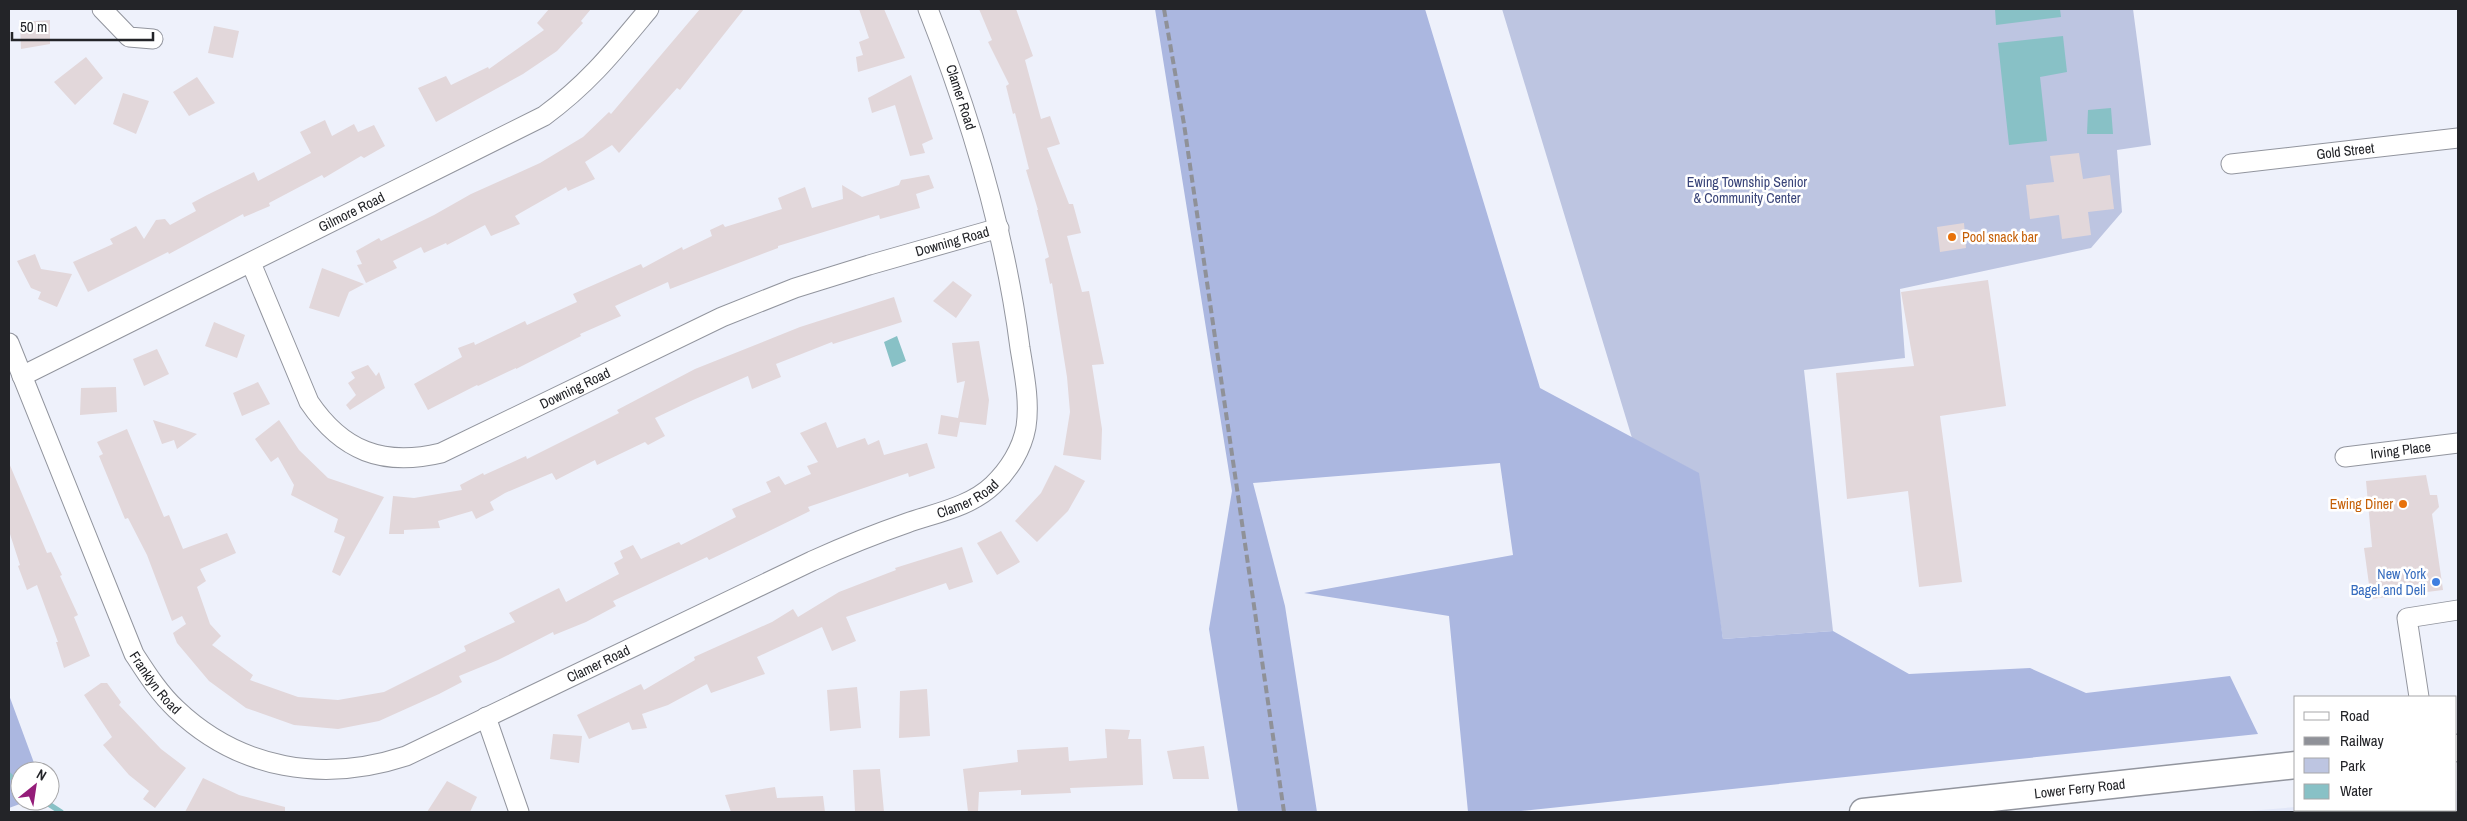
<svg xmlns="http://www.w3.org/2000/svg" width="2467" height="821" viewBox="0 0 2467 821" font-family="'Archivo Narrow',sans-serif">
<rect width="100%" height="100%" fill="#eef1fb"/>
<path fill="#e2e7f8" d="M2456 791H2458V812H2237L2296 807V810H2456Z"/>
<path fill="#bdc5e1" d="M1502 9H2133L2151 145 2117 150 2122 212 2091 248 1900 289 1905 358 1804 370 1833 631 1723 639 1694 471 1632 438Z"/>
<path fill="#abb7e0" d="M1155 9H1425L1540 388 1699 473 1723 639 1833 631 1909 674 2030 668 2086 693 2230 676 2258 734 1511 812H1468L1449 616 1304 593 1513 555 1500 463 1253 483 1285 606 1317 812H1238L1209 629 1232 491Z
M9 695 37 771H20V801H28L9 808Z"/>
<path fill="#88c1c6" d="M1995 9H2060L2061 17 1996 25Z
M2063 36 2067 72 2040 77 2047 141 2009 145 1998 43Z
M2111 108 2113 134H2087L2088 110Z
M897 336 906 361 892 367 884 342Z"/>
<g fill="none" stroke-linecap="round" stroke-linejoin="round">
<path stroke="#88c1c6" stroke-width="5.5" d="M9 775 20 785
M44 801 61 812"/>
</g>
<path fill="#e2d7da" d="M549 9H591L581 21 583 23 557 51 523 74 436 122 418 88 446 76 451 85 488 67 489 69 544 30 537 23Z
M700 9H744L680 90 677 88 619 153 612 145 585 162 595 179 568 191 566 187 515 216 520 224 491 236 485 225 447 245 446 243 424 253 421 247 393 261 397 268 366 283 357 265 362 264 356 251 379 238 381 241 434 215 471 194 540 163 583 137 609 112 611 114Z
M859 9H884L905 58 858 72 856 57 863 55 859 42 869 38Z
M979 9H1016L1033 56 1025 60 1041 119 1050 116 1060 144 1047 148 1069 204H1073L1081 233 1067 236 1082 292 1089 291 1104 364 1092 365 1102 429 1101 460 1063 455 1070 412 1067 377 1052 283 1050 284 1045 259 1049 257 1037 210H1038L1026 170 1029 169 1015 113 1013 114 1006 86 1009 84 988 42 992 40Z
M50 20V44L21 49 20 22Z
M214 26 239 31 233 58 208 53Z
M86 57 103 78 75 105 54 82Z
M911 75 933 139 922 144 925 153 910 156 895 105 872 113 868 98Z
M197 77 215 103 189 116 173 92Z
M123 93 149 101 136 134 113 124Z
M325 120 332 136 354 124 358 132 374 125 385 146 364 158 361 156 324 178 322 175 269 203 270 206 244 217 243 214 169 254 168 252 88 292 73 262 113 244 110 239 136 226 144 239 156 220 165 219 170 225 196 211 192 203 207 195 254 172 258 181 311 153 300 132Z
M2079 153 2083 179 2110 175 2114 209 2088 212 2091 235 2062 239 2059 215 2030 219 2026 185 2054 182 2050 156Z
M929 175 934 188 916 194 920 208 880 219 879 215 778 246V248L670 289 668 282 615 306 621 316 580 334 581 336 516 369V368L478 386 477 385 428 410 414 384 462 357 458 348 474 342 475 345 525 321 527 325 577 302 573 294 641 264 643 268 682 247 683 250 712 236 710 230 723 224 725 227 782 209 778 198 805 187 812 208 843 199 842 185 862 197 899 185 901 180Z
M1964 223 1966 248 1940 252 1937 227Z
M35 254 41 269 72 274 57 307 38 299 41 292 31 288 17 261Z
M322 268 364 284 349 292 339 317 309 308Z
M1988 280 2006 406 1940 416 1962 582 1919 587 1908 491 1847 499 1836 373 1914 366 1901 292Z
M953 281 972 295 956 318 933 301Z
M894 297 902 322 833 344 832 342 776 364 781 377 752 389 748 376 693 400 655 418 665 436 648 445 645 442 597 465 595 460 556 480 552 473 505 493 490 502 494 510 476 519 472 511 438 521 440 528 404 530V534H389L393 496 414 498 462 490 460 485 483 473 484 475 526 456 527 459 619 413 617 410 695 369 800 327Z
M214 322 245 335 237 358 205 346Z
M979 341 989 400 986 425 960 422 957 437 938 434 941 415 958 418 965 381 957 383 952 343Z
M157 349 169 374 144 386 133 359Z
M368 365 376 376 379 372 385 388 350 410 346 405 356 395 348 383 355 378 351 372Z
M258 382 270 404 242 416 233 393Z
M116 387 117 412 80 415 81 388Z
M153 420 176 427 197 434 177 449 174 440 162 444Z
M279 420 299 450 328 478 384 497 340 576 332 572 345 537 334 532 338 519 291 495 294 485 278 457 271 462 255 439Z
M826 422 837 448 865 438 868 445 879 440 884 455 927 443 935 468 909 477 908 473 808 507 810 511 732 549 709 560 707 557 613 601 616 606 586 622 554 635 553 632 498 660 459 676 462 682 439 694 379 721 338 729 294 725 246 708 209 681 177 643 173 633 186 624 182 616 172 621 147 555 128 518 125 519 99 456 103 454 97 442 127 429 164 517 169 515 183 549 227 533 236 553 200 569 206 581 197 587 210 624 221 636 212 645 253 675 250 680 298 697 338 700 384 692 466 651 464 646 515 622 509 613 559 588 566 602 619 574 614 563 623 558 620 551 633 545 641 559 679 542 681 545 736 517 732 509 771 492 766 482 779 476 785 485 811 474 807 466 818 462 800 433Z
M9 463 47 553 51 552 62 575 60 576 78 615 74 617 90 656 64 668 56 642H58L37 585 27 590 18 566 20 565 9 531Z
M1055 465 1085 481 1068 511 1037 542 1015 521 1041 493Z
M2426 475 2430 495H2437L2439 507 2432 514 2443 590 2371 599 2364 548 2372 547 2366 481Z
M1001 531 1020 562 997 575 977 543Z
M962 547 973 582 949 590 946 583 846 617 856 641 832 651 822 627 757 657 765 674 711 693 707 684 668 705 642 714 647 728 632 730 629 722 589 739 577 715 641 684 644 690 695 660 694 657 772 622 793 609 798 617 839 592 896 570 895 568Z
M101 683H107L121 702 119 705 161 749 186 768 155 808 143 799 149 791 129 775 103 745 112 737 84 695Z
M857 687 861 728 830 731 827 690Z
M927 689 930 736 899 738 900 691Z
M1105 729 1130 730 1128 739H1141L1143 785 1070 788 1071 793 1021 795V790L979 792 978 812H968L963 769 1018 762 1017 750 1068 747 1069 761 1107 758Z
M553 734 582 736 579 763 550 759Z
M1204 746 1209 779H1173L1167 751Z
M880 769 884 812H855L853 770Z
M203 778 239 795 285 807V812H185Z
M447 781 477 797 470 812H427Z
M775 787 777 798 823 796 825 812H731L725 795Z"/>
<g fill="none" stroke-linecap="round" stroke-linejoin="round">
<g stroke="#92959e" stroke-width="21">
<g id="street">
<path d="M102 9 129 37 153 39"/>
<path id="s1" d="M2231 164 2458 138"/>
<path id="s2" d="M251 263 309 402C342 451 383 467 441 453L722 317 795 288 869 265 999 228"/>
<path id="s3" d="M9 343 134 654C147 674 159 693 176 709 240 770 324 783 406 756L812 561C843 547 875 534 907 523 935 513 970 507 993 485 1009 470 1022 449 1026 427 1030 401 1024 373 1020 348 1005 231 971 118 928 9"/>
<path id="s4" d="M22 376 544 116C589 83 614 51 649 9"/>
<path id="s5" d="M2345 457 2458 443"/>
<path d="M2419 697 2407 618 2458 610"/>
<path d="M486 717 519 812"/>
</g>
</g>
<g stroke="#92959e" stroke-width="29">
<g id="secondary">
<path d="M2456 748H2458"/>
<path id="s6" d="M1863 812 2296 765"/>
</g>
</g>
<use href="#street" stroke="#fff" stroke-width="19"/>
<use href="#secondary" stroke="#fff" stroke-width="26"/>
<path stroke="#8f9198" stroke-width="4" stroke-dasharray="8 4" stroke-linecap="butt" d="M1164 9 1184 124 1284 812"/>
</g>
<g fill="#e8710a" stroke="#fff" stroke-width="2">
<circle cx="1952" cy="237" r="5"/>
<circle cx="2403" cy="504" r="5"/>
</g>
<circle fill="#3f7fe0" stroke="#fff" stroke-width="2" cx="2436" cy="582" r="5"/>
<g text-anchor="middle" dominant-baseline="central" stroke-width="5" stroke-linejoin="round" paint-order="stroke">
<g font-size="14" fill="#232428" stroke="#fff">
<text transform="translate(961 97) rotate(72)">Clamer Road</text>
<text stroke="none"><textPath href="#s1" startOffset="115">Gold Street</textPath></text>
<text stroke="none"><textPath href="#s4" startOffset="368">Gilmore Road</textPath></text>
<text stroke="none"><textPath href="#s2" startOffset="858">Downing Road</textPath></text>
<text stroke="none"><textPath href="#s2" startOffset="452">Downing Road</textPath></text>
<text stroke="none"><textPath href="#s5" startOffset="56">Irving Place</textPath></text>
<text stroke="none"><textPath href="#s3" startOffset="1270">Clamer Road</textPath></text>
<text stroke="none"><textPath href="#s3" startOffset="865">Clamer Road</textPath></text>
<text stroke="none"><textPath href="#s3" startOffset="371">Franklyn Road</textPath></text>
<text stroke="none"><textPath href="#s6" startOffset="218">Lower Ferry Road</textPath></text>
</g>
<g font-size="14" fill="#384378" stroke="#fff">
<text x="1747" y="182">Ewing Township Senior<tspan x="1747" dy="16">&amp; Community Center</tspan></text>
</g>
<g font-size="14" fill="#c56008" stroke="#fff" text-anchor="start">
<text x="1962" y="237">Pool snack bar</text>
<text x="2393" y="504" text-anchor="end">Ewing Diner</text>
</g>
<g font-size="14" fill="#366cbe" stroke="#fff" text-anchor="end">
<text x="2426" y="574">New York<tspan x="2426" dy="16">Bagel and Deli</tspan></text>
</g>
</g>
<rect width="2467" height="821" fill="none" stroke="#232428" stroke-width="20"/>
<rect x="2294" y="696" width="162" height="115" fill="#ffffff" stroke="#a7a7a9"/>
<rect x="2304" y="712" width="25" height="8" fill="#ffffff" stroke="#a7a7a9"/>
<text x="2340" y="721" font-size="15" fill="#232428">Road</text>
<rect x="2304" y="737" width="25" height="8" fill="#8f9198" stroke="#a7a7a9"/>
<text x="2340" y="746" font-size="15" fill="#232428">Railway</text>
<rect x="2304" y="758" width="25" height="15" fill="#bdc5e1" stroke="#a7a7a9"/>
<text x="2340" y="771" font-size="15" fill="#232428">Park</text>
<rect x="2304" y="784" width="25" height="15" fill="#88c1c6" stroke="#a7a7a9"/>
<text x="2340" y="796" font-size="15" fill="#232428">Water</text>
<g transform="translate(35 786) rotate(30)"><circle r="24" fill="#ffffff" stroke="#a7a7a9"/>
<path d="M0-4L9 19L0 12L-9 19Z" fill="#941c79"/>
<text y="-8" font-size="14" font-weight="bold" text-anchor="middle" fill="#232428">N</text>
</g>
<path d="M12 32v8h141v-8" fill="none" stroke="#232428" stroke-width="2.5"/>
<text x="20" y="32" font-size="15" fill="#232428" stroke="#ffffff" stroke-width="4" paint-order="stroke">50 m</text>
</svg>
